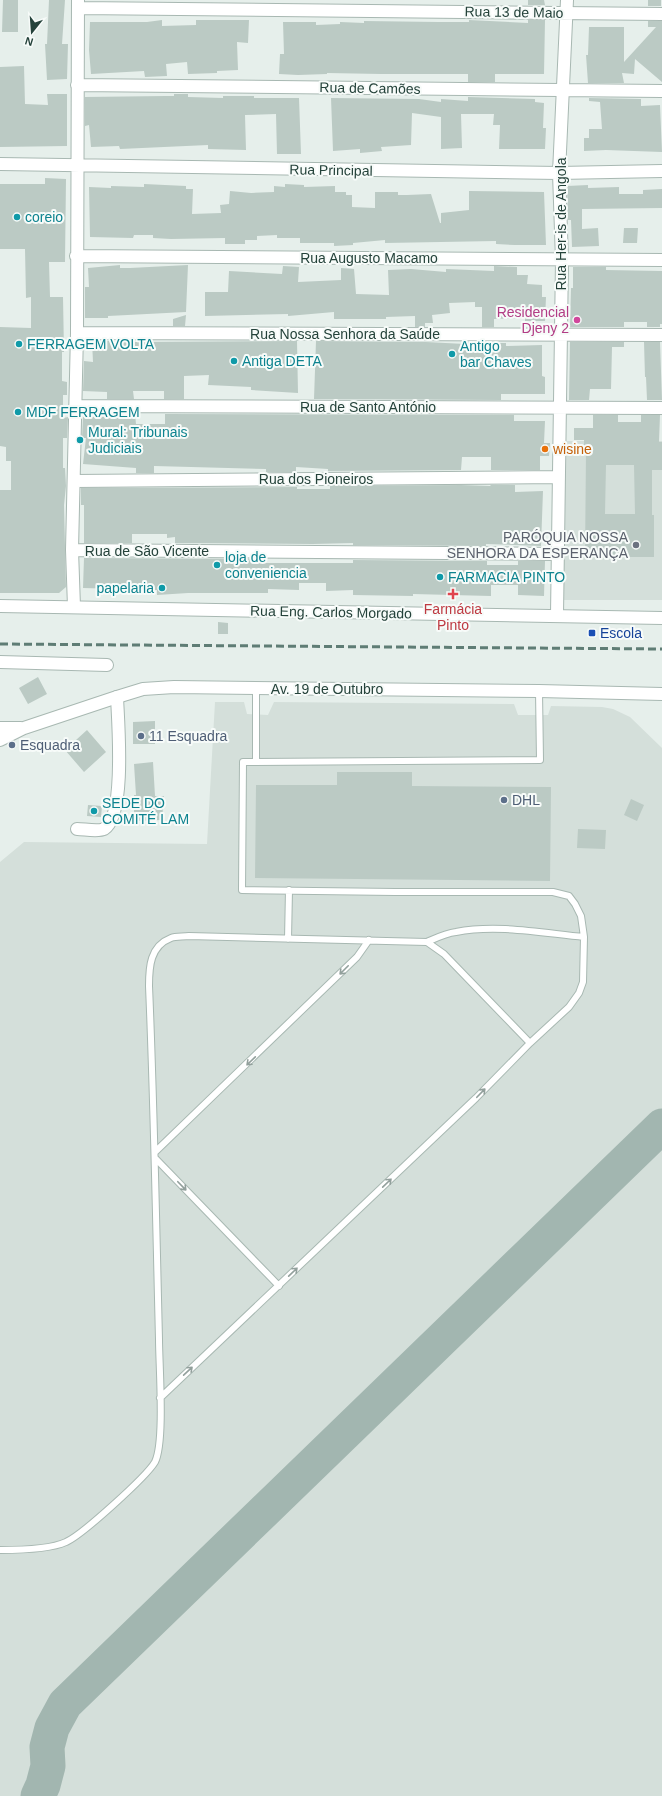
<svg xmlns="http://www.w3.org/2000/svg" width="662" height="1796" viewBox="0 0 662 1796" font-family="Arial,sans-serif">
<rect width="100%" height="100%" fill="#e6efeb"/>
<path fill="#d4dfda" d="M564 441H662V600H561Z
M215 702H244L247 714 268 715 274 702 514 704 518 715H548L551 706 602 707 613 709 630 717 662 748V1796H0V862L24 842 207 844Z"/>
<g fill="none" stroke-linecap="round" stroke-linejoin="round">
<path stroke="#a2b6b0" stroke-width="35" d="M38 1796 43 1785 48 1766 47 1747 52 1728 65 1704 662 1126"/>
</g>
<path fill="#bbcac4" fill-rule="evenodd" d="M3 0H18V32H2Z
M49 0H65L62 44H68L67 79 47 80 45 44H47Z
M528 0H544L545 5H528Z
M648 0H661V6H648Z
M162 20V26L196 25V20H249L248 43 237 42 238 70 217 71V73L188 74 187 62 166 64 167 76 145 77 144 71 91 74 89 50 90 22H147Z
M469 20 528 23V20H545L544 74H495V82H468V74H381L327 73V74L298 75 279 74 280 54H284L283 22H316V25L340 24V22L364 23V21L438 22H469Z
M648 21H662V82L635 59 634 74 622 73 624 83H588L586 55H588L589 27H624V62L656 27H648Z
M24 66 25 104 48 105 47 94H67V146L0 147V67Z
M174 94H188V97L223 98V96H254V98H299L301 154H277L276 114 245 115 246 150 208 149V145L120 149 119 146 91 147 89 125 85 126V97L166 96H174Z
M468 97 535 99V102L544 103 543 128H546L545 149H499L500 125H493L494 114H461L462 148 441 149V117L412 113 411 145 381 147 382 151 360 153V149L333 151 331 98 419 99 441 102V99L468 101Z
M589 98 641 99V106L660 105 662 152 606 150 584 151V138H589V129H602L600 102 589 101Z
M45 178 66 179 65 262H49L50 297H63L64 352H62V381L67 382V395H63V418L68 417 67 438H63V468H65L66 486 64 505 66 587 59 593H0V490H11V461H6V447L0 446V327L31 328V297L26 298 25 249H0V184H45Z
M144 184 186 186V189H193L192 214 221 213 220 205 229 204 230 191 251 193 274 192V186L285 187V184L304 185V187L335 186V192H346V195H352V207L375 208V192H398V195H407L431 194 440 223H441V213L469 210V191L544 192 546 245H515L496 244V241L385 243V240L353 243V245L334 246V243H300V238H277V235L257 236V240H245V244H225V238L171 239 153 238V235H134L133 238 90 237 89 187 111 188V186L144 187Z
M588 185V188L619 187V194H643V190L662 189V208L582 209V229L598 228 599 246 572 247 571 220H568L567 186Z
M624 228H638L637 243H623Z
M120 265V268H130L188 265 186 312 108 316V318H85V287H89L88 268Z
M283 266 299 267 298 282 341 280V268L354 269 356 294 389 295 388 270 411 269 446 272V269L494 271V266L517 267V275H528L527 284 542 285V297H546L545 321H525V318L494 319V327H482V307H475V302L449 303 450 313 432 315 433 323H425V327H415V316L386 317V319H334V312L288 316V314L205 316V292H228L229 271 282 274Z
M573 267H606V270L662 271V324H660V327H647V322H624V327H570L571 288H573Z
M186 315 185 326H173V319Z
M92 341H131L132 342 297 341 298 393 251 390V387L208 385 209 375 184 376V399H164V391H133L134 399H107V392L83 391 84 361 93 362Z
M316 341 426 342 465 344V342H495V343H506V346L542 345V376L545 377V394H501V400L314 399Z
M570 342H624V347H612L611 389H590L589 400H569Z
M644 342H660L662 400H647L646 377H645Z
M108 414H135L136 424H165V414L514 415V421H545L544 443H550L549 456H540V470H491V457H462L461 470 328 471V469L296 467V472H266V469L154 466V473H136V468L83 464 86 438H82L83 417H108Z
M593 415H618V422H641V415H660L659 442H662V470H652V515H654V557H585L586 452H584V440H574V428H593ZM606 465H634L635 514H605Z
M461 485 490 486 491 485H515V492L543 491 541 546 486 544V546L353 545V543L313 544 175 543V537L167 538V534H132V543H84V505H81V488L297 487V489H330V486Z
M84 558 263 559V563H353V560L487 561V565H518V561H545L544 596 518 595V585H491V596L413 594V596L353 595V590L326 591V583H299V590L268 589V593H188L157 595V590L83 588Z
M218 622 228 623V634H218Z
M38 677 47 694 28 704 19 688Z
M155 721V744H133V722Z
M87 730 106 752 84 772 65 750Z
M153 762 155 796H164L162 820 134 821V795H136L134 764Z
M337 772H412V786L551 787 550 881 255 878 256 785H337Z
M631 799 644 805 637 821 624 815Z
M88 805 102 806 101 817 87 816Z
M578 829 606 830 605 849 577 848Z"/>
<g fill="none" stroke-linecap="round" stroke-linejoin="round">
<g stroke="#a8b8b2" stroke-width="8">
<path id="service" d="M256 689V762
M288 939 289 890
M427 942C436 938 446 933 456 932 497 924 542 933 584 937
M155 1152 357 957 369 940
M155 1158 279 1286
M160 1398 476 1098 530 1043 569 1007 579 993 583 982 584 937 581 916 575 904 569 896 553 892H395L242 890 243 762 540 760 539 691
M0 1550C17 1550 51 1549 66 1542 82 1535 146 1477 155 1462 165 1442 159 1365 159 1339 156 1221 154 1103 149 986 149 967 150 946 171 938 176 936 183 937 189 936L427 942 444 954 530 1043"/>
</g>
<g stroke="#a8b8b2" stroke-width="14">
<path id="minor" d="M78 8 662 14
M77 85 662 91
M0 164 559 173 662 171
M76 256 662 260
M77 333 662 335
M75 406 662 408
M74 481 558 477
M72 550 558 554
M74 607 72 550 77 333 78 0
M557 615 562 260 559 173 567 0
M0 662 107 665
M77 829C84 829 98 832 104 829 126 816 118 722 117 697"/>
</g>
<g stroke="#a8b8b2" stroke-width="14">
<path id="tertiary" d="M0 606 662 618
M0 728H21
M0 740 24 728 117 697 143 689 174 687 539 691 662 694"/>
</g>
<use href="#service" stroke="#fff" stroke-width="6"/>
<use href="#minor" stroke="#fff" stroke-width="12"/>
<use href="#tertiary" stroke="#fff" stroke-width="12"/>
<path stroke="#5f7d75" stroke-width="3" stroke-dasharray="8 4" stroke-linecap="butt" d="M0 644 662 649"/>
</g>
<defs><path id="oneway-shaft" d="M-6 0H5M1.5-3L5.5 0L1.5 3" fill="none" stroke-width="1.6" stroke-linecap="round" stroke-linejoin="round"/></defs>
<g stroke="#92a09c">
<use href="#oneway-shaft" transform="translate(344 970) rotate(135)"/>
<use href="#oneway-shaft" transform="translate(251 1061) rotate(136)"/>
<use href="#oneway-shaft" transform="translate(481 1093) rotate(-46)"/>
<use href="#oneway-shaft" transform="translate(387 1183) rotate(-44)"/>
<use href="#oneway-shaft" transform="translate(182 1186) rotate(46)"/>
<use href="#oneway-shaft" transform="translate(293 1272) rotate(-44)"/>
<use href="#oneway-shaft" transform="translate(188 1371) rotate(-43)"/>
</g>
<g fill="#0f9aa8" stroke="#f7fbf9" stroke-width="1.5">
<circle cx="17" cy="217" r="4"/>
<circle cx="19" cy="344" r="4"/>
<circle cx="452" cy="354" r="4"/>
<circle cx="234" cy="361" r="4"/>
<circle cx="18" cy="412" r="4"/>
<circle cx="80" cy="440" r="4"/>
<circle cx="217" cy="565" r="4"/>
<circle cx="440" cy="577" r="4"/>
<circle cx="162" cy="588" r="4"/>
<circle cx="94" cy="811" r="4"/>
</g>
<circle fill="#d1479c" stroke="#f7fbf9" stroke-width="1.5" cx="577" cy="320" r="4"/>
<circle fill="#e8710a" stroke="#f7fbf9" stroke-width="1.5" cx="545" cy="449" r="4"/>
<circle fill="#6b7280" stroke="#f7fbf9" stroke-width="1.5" cx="636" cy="545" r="4"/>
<path fill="#e0444e" stroke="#f7fbf9" stroke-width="1.5" d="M451 588h4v4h4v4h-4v4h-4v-4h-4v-4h4z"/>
<rect fill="#1a4fb4" stroke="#f7fbf9" stroke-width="1.5" x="588" y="629" width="8" height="8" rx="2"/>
<g fill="#5c6f8a" stroke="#f7fbf9" stroke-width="1.5">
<circle cx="141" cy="736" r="4"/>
<circle cx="12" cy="745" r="4"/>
<circle cx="504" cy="800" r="4"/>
</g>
<g text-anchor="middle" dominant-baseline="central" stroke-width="4" stroke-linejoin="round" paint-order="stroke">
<g font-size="14" fill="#24423a" stroke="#f7fbf9">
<text transform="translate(514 12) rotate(1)">Rua 13 de Maio</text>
<text transform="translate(370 88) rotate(1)">Rua de Camões</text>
<text transform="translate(331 170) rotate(1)">Rua Principal</text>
<text transform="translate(561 224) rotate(-90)">Rua Her-is de Angola</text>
<text x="369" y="258">Rua Augusto Macamo</text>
<text x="345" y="334">Rua Nossa Senhora da Saúde</text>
<text x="368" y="407">Rua de Santo António</text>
<text x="316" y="479">Rua dos Pioneiros</text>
<text x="147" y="551">Rua de São Vicente</text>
<text transform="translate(331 612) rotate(1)">Rua Eng. Carlos Morgado</text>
<text x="327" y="689">Av. 19 de Outubro</text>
</g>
<g font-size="14" fill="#0d838f" stroke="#f7fbf9" text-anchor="start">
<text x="25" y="217">coreio</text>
<text x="27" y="344">FERRAGEM VOLTA</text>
<text x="460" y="346">Antigo<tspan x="460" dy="16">bar Chaves</tspan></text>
<text x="242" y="361">Antiga DETA</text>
<text x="26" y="412">MDF FERRAGEM</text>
<text x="88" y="432">Mural: Tribunais<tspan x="88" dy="16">Judiciais</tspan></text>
<text x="225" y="557">loja de<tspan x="225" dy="16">conveniencia</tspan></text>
<text x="448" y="577">FARMACIA PINTO</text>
<text x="154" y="588" text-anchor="end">papelaria</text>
<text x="102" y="803">SEDE DO<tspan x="102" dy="16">COMITÉ LAM</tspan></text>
</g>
<g font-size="14" fill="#b23c85" stroke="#f7fbf9" text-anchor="end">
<text x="569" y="312">Residencial<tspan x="569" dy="16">Djeny 2</tspan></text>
</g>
<g font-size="14" fill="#c56008" stroke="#f7fbf9" text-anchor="start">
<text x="553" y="449">wisine</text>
</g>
<g font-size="14" fill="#5b616d" stroke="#f7fbf9" text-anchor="end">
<text x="628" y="537">PARÓQUIA NOSSA<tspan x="628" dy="16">SENHORA DA ESPERANÇA</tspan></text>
</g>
<g font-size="14" fill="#be3a42" stroke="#f7fbf9">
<text x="453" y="609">Farmácia<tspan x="453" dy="16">Pinto</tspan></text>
</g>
<g font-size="14" fill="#164399" stroke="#f7fbf9" text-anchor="start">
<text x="600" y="633">Escola</text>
</g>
<g font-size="14" fill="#4e5e75" stroke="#f7fbf9" text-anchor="start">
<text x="149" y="736">11 Esquadra</text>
<text x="20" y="745">Esquadra</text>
<text x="512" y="800">DHL</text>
</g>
</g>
<g transform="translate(32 32) rotate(197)" stroke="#f7fbf9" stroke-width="3" paint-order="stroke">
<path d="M0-3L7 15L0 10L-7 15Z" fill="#24423a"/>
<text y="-6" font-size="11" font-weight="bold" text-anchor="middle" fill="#24423a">N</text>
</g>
</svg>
